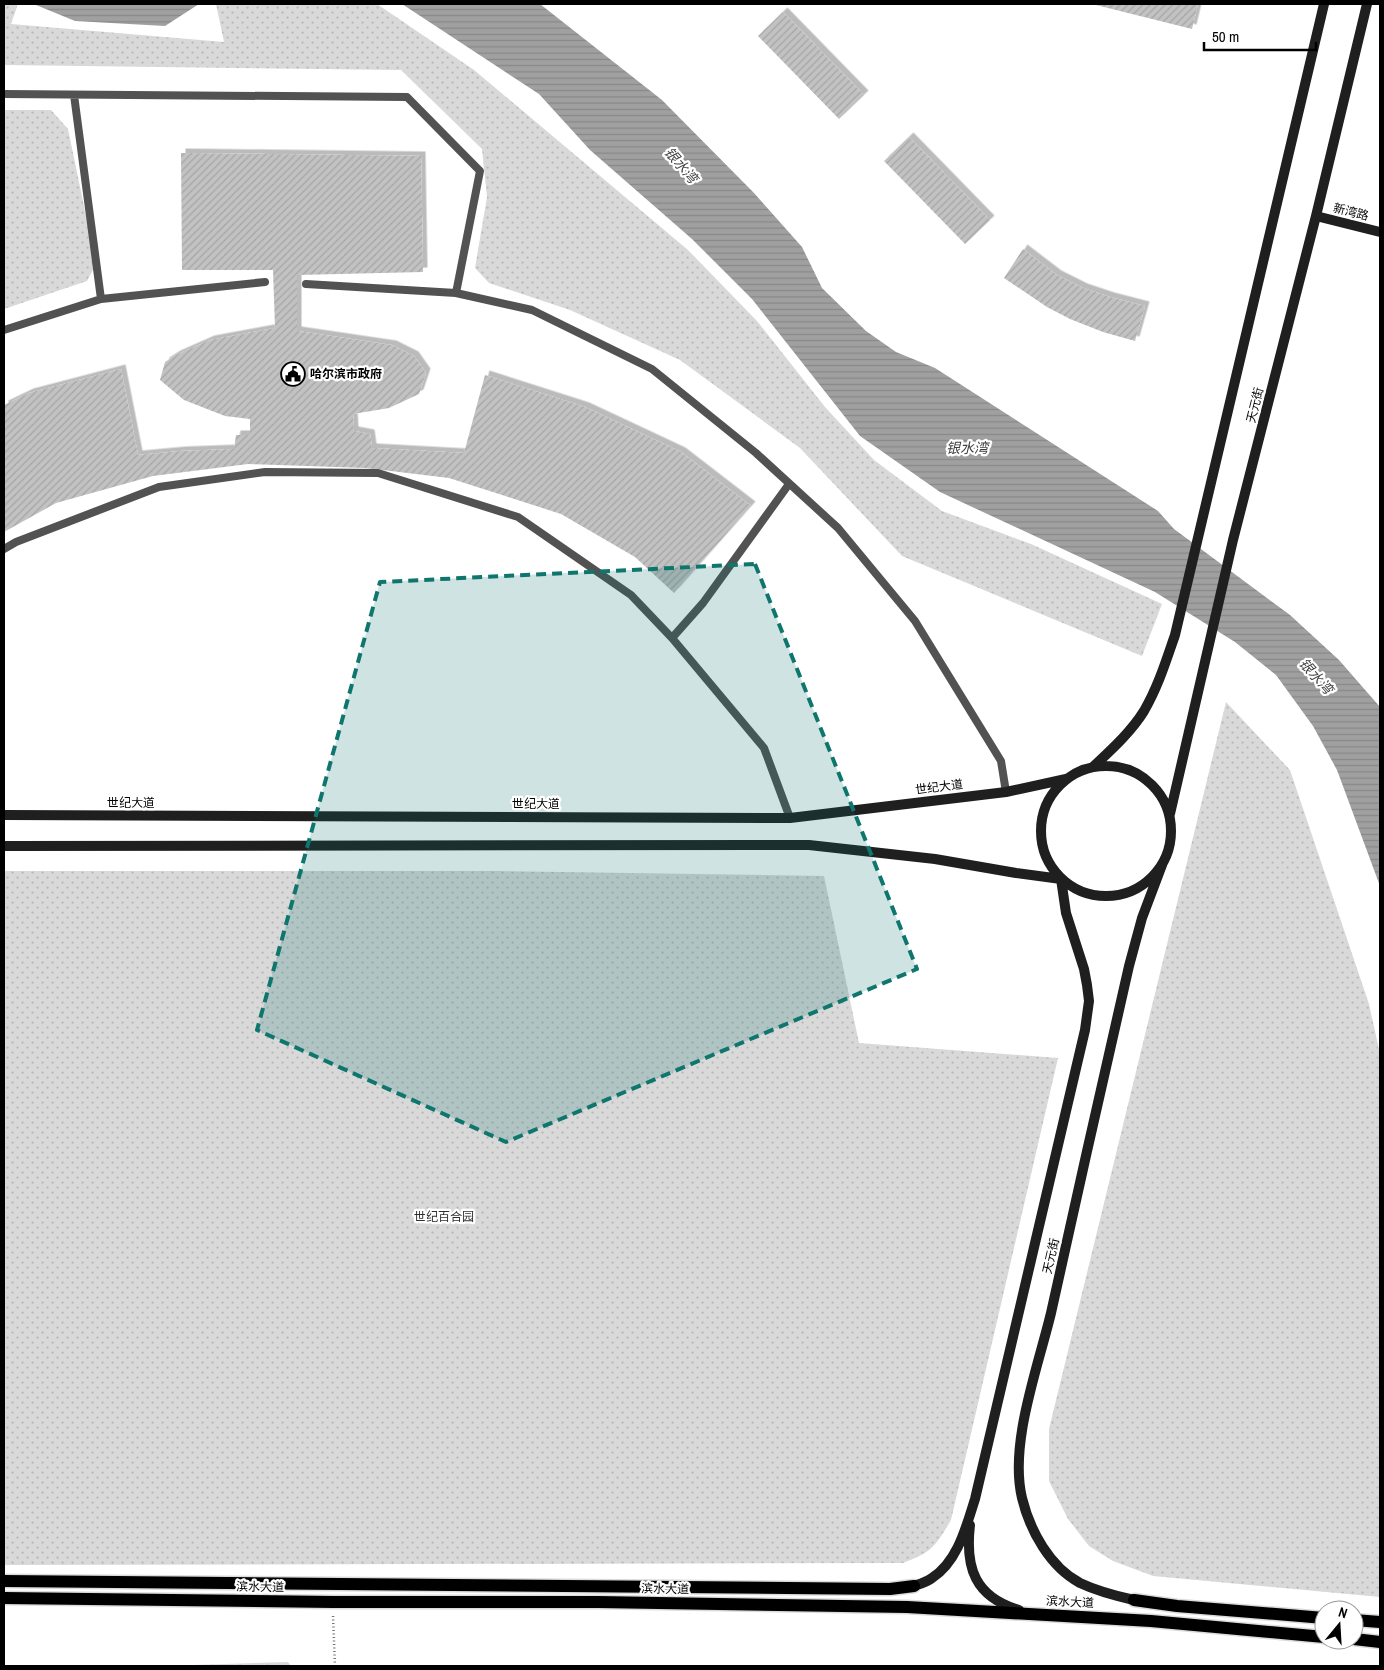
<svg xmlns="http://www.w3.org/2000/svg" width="1384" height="1670" viewBox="0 0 1384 1670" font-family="'Archivo Narrow','Noto Sans SC',sans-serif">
<defs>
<pattern id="grass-dots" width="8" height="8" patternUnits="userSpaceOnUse" patternTransform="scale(1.25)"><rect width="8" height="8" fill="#d9d9d9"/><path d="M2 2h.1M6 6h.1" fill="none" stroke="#b8b8b8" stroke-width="1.8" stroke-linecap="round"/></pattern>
<pattern id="forest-firs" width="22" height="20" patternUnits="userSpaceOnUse" patternTransform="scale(1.25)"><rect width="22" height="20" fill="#d9d9d9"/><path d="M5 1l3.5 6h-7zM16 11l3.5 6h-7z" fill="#b8b8b8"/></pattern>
<pattern id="water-rules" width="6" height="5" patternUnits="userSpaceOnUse" patternTransform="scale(1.25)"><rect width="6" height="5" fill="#a0a0a0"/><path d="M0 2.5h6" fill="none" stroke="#888"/></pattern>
<pattern id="building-hatch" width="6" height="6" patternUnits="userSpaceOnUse" patternTransform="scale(1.25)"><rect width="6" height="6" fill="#c2c2c2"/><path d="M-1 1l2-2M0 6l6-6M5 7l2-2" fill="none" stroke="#a5a5a5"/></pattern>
<filter id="shadow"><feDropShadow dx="4.5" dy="-4.5" stdDeviation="0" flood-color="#0004"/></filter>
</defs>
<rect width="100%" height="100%" fill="#fff"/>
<path fill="url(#grass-dots)" d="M4 4H18L11 24 224 42 216 4H377L474 70 688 250 757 321 825 407 874 460 942 511 1031 544 1162 604 1142 656 902 556 800 448 680 360 570 310 489 283 475 268 487 197 482 149 401 70 4 65Z
M4 110H51L68 129 96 264 87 281 4 309Z
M1226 702 1290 770 1369 1004 1380 1054V1597L1153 1576 1113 1561 1089 1546 1068 1519 1049 1481V1429Z
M4 871H498L824 876 859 1043 1058 1058 951 1520C935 1547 932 1552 903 1563L4 1565Z"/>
<path fill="url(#forest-firs)" d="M288 1662 291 1666H159Z"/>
<path fill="url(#water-rules)" d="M37 4H199L165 26 75 21 36 5Z
M402 4H540L662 100 754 193 802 247 822 288 866 331 896 352 935 368 1158 511 1174 529 1290 615 1339 660 1380 707V886L1337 770 1313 726 1276 675 1235 642 1155 592 940 492 860 436 752 299 692 239 590 150 539 94Z"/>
<path fill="url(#building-hatch)" filter="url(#shadow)" d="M1092 4H1198L1192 29Z
M783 12 864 95 839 119 758 36Z
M909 137 990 220 965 244 884 161Z
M181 153 421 156 423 272 297 275V331L392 345 414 356 426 373 419 394 389 408 353 414 354 431 370 434 372 448 464 453 485 375 585 407 681 452 751 506 674 593 635 557 561 514 449 478 366 468 248 464 153 476 56 503 4 532V405L29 393 121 369 138 455 181 451 234 449 236 435H250V419L225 416 184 400 160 380 165 362 176 355 210 340 275 328 273 270H182Z
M1023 249 1057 275 1083 288 1110 297 1145 306 1135 341 1103 332 1070 319 1047 307 1004 278Z"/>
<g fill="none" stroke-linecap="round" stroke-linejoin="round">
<g stroke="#dbdbdb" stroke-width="15">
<path id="primary" d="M4 1581 890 1589 914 1586
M4 1598 333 1602H598L907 1607 1151 1621 1324 1637
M1134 1600 1177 1606 1324 1618
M1354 1620 1380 1622
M1354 1639 1380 1642"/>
</g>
<path stroke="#747474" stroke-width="2.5" stroke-dasharray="1 2.5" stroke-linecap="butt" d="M333 1616 335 1666"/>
<path stroke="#525252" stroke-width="8" d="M4 94 407 97 480 171 456 293
M74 95 101 299
M306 284 456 293 532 310 652 369 756 453 838 528 915 621 1001 761 1006 792
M4 330 101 299 265 282
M4 549 16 542 159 487 265 472 378 473 518 517 631 595 672 638 764 748 790 818
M672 638 703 603 789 484"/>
<path stroke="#1f1f1f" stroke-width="10" d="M1316 216 1380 232
M1041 831a65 65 0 1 1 130 0a65 65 0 1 1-130 0Z
M1094 766C1111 750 1131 732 1144 711 1158 687 1166 661 1175 635L1324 4
M1170 814 1233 540 1316 216 1367 4
M4 815 790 818 1006 792 1066 779
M4 846 809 845 935 859 1016 873 1061 879 1066 913 1084 969 1087 985 1089 1001 1085 1030 975 1499C966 1527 958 1561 932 1578 927 1582 920 1584 914 1586
M970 1525C965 1568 975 1597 1019 1610
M1134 1600C1116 1596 1097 1591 1080 1583 1050 1567 1030 1531 1022 1498 1009 1444 1038 1367 1051 1313 1077 1197 1102 1082 1129 966L1142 918 1162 865"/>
<use href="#primary" stroke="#000" stroke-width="12"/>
</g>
<path fill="#0f766e" fill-opacity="0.2" stroke="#0f766e" stroke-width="4" stroke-dasharray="10 6" stroke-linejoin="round" d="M755 564 917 969 506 1142 257 1030 380 582Z"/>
<defs>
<g id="civic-ring" transform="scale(1.25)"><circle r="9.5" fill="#fff" stroke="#000" stroke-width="1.5"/><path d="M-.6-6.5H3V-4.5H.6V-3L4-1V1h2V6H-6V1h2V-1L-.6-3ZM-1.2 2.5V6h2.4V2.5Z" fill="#000"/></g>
</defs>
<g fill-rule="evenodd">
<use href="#civic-ring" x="293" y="374"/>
</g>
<g text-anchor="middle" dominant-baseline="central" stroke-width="4.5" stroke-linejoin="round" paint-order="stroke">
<g font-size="12" fill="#000" stroke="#fff">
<text transform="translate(1351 212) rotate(14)">新湾路</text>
<text transform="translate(1255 405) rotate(-76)">天元街</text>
<text transform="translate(939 787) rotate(-7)">世纪大道</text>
<text x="131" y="803">世纪大道</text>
<text x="536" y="804">世纪大道</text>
<text transform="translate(1051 1256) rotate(-77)">天元街</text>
<text transform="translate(260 1587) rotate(1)">滨水大道</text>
<text transform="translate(665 1589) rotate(1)">滨水大道</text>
<text transform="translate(1070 1602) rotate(3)">滨水大道</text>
</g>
<g font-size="12" font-weight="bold" fill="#000" stroke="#fff" text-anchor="start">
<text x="310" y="374">哈尔滨市政府</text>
</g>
<g font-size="12" fill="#303030" stroke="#fff">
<text x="444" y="1217">世纪百合园</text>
</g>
<g font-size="14" font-style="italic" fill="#414141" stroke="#fff">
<text transform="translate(681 165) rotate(49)">银水湾</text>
<text x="967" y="448">银水湾</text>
<text transform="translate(1316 676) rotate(48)">银水湾</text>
</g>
</g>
<rect width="1384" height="1670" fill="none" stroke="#000000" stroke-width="10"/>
<g transform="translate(1339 1625) rotate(18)"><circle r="24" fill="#ffffff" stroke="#999999"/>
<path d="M0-4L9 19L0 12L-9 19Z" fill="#000000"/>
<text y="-8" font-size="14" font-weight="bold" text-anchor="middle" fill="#000000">N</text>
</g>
<path d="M1204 42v8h112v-8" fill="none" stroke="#000000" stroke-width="2.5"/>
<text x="1212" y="42" font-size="15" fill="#000000" stroke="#ffffff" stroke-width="4" paint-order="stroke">50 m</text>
</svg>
